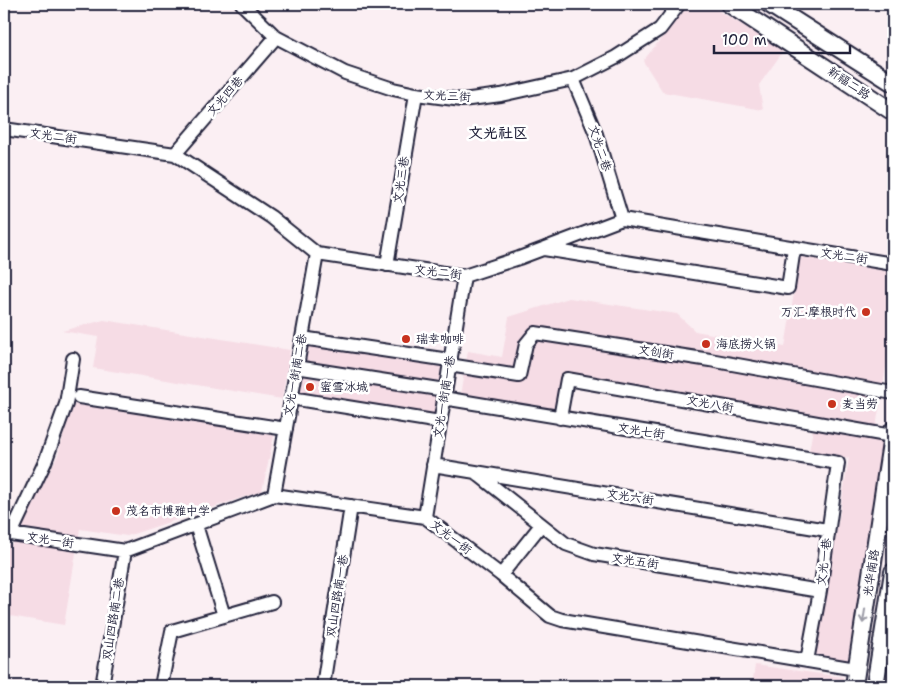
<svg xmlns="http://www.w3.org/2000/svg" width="897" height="690" viewBox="0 0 897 690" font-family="'Shantell Sans','LXGW WenKai TC',sans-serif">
<rect width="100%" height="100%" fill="#fbeff3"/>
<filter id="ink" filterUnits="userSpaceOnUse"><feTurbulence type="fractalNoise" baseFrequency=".02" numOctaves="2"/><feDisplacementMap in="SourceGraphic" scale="10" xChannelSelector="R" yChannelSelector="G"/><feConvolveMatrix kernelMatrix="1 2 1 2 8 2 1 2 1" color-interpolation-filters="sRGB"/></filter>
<g filter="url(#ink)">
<path fill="#f6dce5" d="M689 4H707L784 50 759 85 763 110 663 92 643 61Z
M800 257 893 272V325L875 433 567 379 560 418 459 401 468 351 502 357 509 317 569 298 677 314 695 331 785 347Z
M104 320 290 350 282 399 93 368 98 337 62 331Z
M302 338 449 360 440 422 291 398Z
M72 404 274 435 262 491 127 536 80 529 64 625 4 615V543L12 544 58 455Z
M813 429 887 441 850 661 816 655 849 458 809 451Z
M755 665 843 677 841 686H752Z"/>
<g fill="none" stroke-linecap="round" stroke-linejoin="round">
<g stroke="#22223b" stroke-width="16">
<path id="minor" d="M242 4 276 37 345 73 393 89 416 94 462 100 501 95 573 79 616 57 660 29 679 4
M573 79 596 134 622 219
M4 129 175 154 271 217 317 254 464 276 519 258 622 219 893 264
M175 154 276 37
M544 249 788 288 794 248
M387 265 416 94
M302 338 449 360
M449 365 519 376 526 344 535 333 710 360 893 393
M296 367 445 390
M79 397 286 429
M291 398 440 422
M443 398 838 463 820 591 807 661
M560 418 567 379 892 436
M433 465 827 530
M475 472 566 544 594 554 820 591
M274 495 317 254
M425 517 464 276
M196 525 224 616
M4 533 125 551 274 495 425 517 501 575 550 616 562 620 856 669
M11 534 45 462 66 404 73 359
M501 575 541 525
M102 686 125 551
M161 686 172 631 272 602
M323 686 351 506"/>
</g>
<g stroke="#22223b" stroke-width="20">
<path id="major" d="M729 4 893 112
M769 4 893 83
M854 686 893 430
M875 686 893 572"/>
</g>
<use href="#minor" stroke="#fff" stroke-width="12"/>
<use href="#major" stroke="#fff" stroke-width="16"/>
</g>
<defs><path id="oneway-shaft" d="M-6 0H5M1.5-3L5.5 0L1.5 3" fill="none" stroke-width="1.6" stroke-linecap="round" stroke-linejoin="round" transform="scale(1.25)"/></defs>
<use stroke="#9c9ca7" href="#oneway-shaft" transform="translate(864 616) rotate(99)"/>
</g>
<g fill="#c8321e" stroke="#fff" stroke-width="2">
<circle cx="866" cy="312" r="5"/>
<circle cx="406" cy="339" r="5"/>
<circle cx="706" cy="344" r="5"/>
<circle cx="310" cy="387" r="5"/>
<circle cx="832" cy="404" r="5"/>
<circle cx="116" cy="511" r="5"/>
</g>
<g text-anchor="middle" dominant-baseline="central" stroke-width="5" stroke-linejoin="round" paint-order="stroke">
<g font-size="12" fill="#22223b" stroke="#fff">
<text transform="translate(849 83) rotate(34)">新福二路</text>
<text transform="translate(225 96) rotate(-49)">文光四巷</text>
<text transform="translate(447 96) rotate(3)">文光三街</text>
<text transform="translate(53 136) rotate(8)">文光二街</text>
<text transform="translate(600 148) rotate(72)">文光二巷</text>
<text transform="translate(401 180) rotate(-81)">文光三巷</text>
<text transform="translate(844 256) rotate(9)">文光二街</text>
<text transform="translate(438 272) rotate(7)">文光二街</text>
<text transform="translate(656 352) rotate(9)">文创街</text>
<text transform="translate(295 375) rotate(-80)">文光一街南二巷</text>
<text transform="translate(444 397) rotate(-81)">文光一街南一巷</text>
<text transform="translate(710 404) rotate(10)">文光八街</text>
<text transform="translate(641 431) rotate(9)">文光七街</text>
<text transform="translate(630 497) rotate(9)">文光六街</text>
<text transform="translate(451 537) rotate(37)">文光一街</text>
<text transform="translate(50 540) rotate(9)">文光一街</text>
<text transform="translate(635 561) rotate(9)">文光五街</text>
<text transform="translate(824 562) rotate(-83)">文光一巷</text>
<text transform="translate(871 573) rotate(-81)">光华南路</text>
<text transform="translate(337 596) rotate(-81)">双山四路南一巷</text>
<text transform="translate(113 619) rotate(-81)">双山四路南二巷</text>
</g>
<g font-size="12" fill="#22223b" stroke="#fff" text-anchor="start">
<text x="856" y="312" text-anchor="end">万汇·摩根时代</text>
<text x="416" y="339">瑞幸咖啡</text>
<text x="716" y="344">海底捞火锅</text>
<text x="320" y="387">蜜雪冰城</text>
<text x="842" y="404">麦当劳</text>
<text x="126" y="511">茂名市博雅中学</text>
</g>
<g font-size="15" font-weight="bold" fill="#22223b" stroke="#fff">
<text x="498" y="133">文光社区</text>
</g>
</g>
<rect width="897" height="690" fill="none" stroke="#fff" stroke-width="20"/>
<rect x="10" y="10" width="877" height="670" fill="none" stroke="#22223b" stroke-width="2" filter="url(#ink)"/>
<path d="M714 45v8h136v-8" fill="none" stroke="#22223b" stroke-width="2.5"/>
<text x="722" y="45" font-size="15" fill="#22223b" stroke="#ffffff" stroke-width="4" paint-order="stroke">100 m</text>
</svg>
